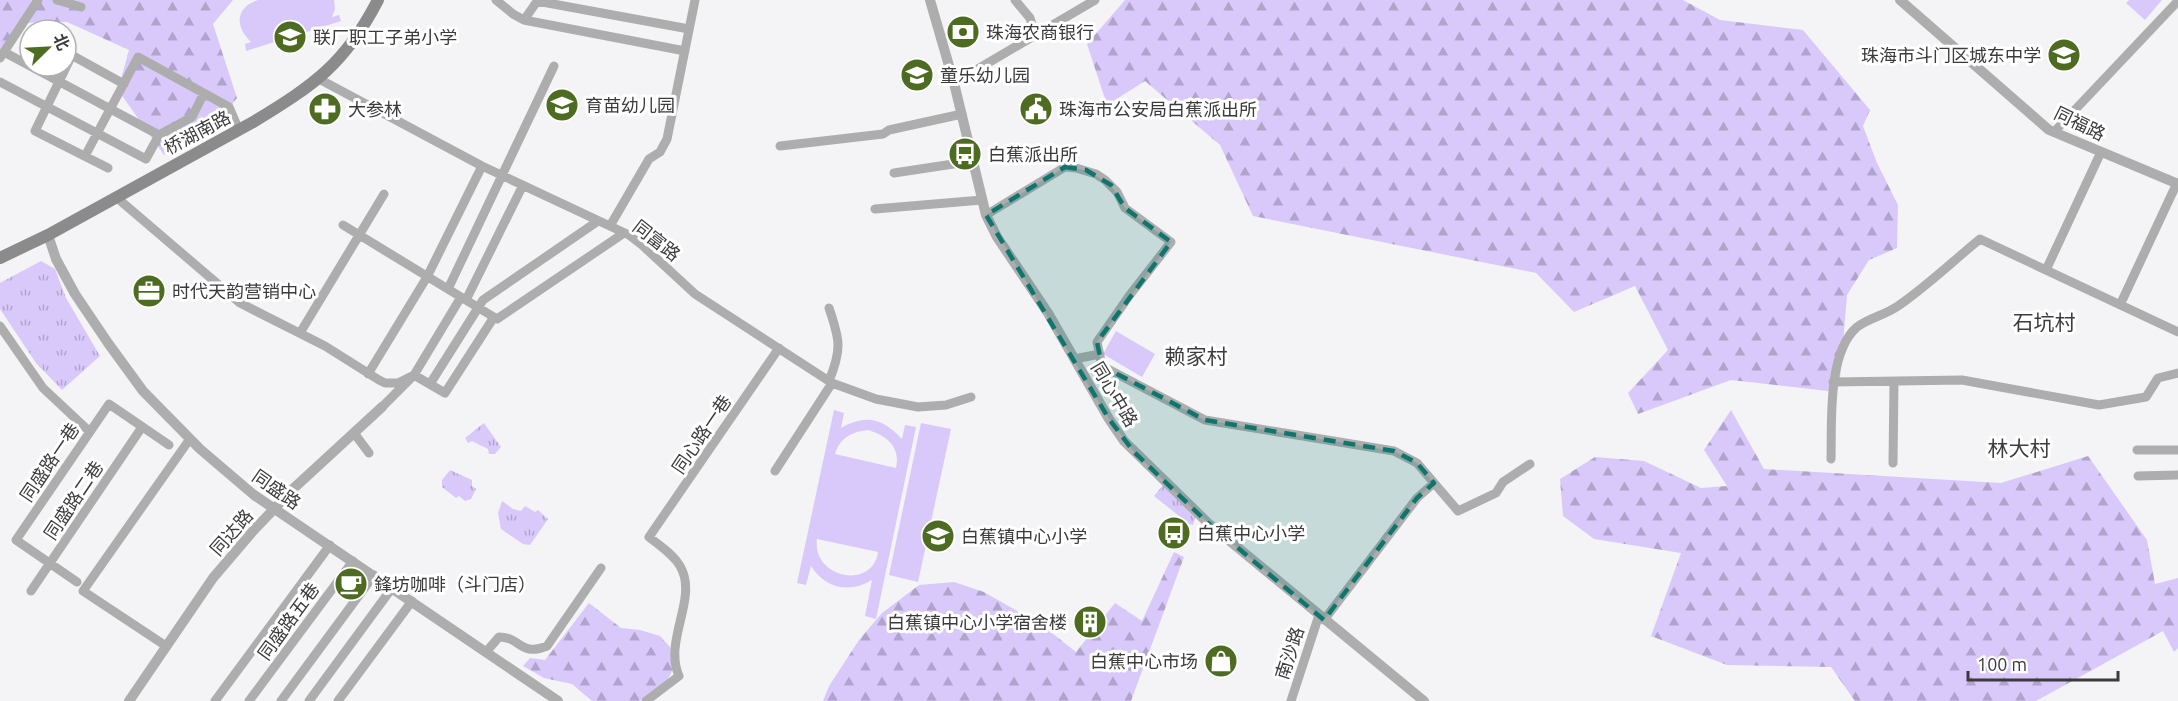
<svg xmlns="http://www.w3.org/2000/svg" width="2178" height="701" viewBox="0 0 2178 701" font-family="Ubuntu,'Noto Sans SC',sans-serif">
<defs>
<pattern id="grass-tufts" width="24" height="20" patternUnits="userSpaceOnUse" patternTransform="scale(1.5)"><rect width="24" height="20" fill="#d9c9fb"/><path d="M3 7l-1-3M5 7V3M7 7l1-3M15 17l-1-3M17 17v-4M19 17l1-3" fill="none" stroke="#b1a4cc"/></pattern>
<pattern id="forest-firs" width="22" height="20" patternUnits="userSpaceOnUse" patternTransform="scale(1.5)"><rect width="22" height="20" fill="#d9c9fb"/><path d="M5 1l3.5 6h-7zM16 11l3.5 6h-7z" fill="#b1a4cc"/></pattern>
</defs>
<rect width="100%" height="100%" fill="#f4f3f6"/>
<path fill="url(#grass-tufts)" d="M41 261 55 269 66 298 100 356 62 390 36 363 0 309V283Z
M484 423 501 447 495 454H489L488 449 472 441 468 443 465 438Z
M450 470 472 480V486L476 489 471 499 465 501 459 496 456 498 442 487V480Z
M1163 485 1196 516 1193 525 1189 524 1154 496Z
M502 501 513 509 521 511 525 506 535 512 538 510 548 519 530 545 523 544 501 529 498 513Z"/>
<path fill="url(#forest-firs)" d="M0 0H233L213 24 237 98 213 129 164 155 118 90 129 50 67 22 20 23 0 50Z
M1125 0H1683L1720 20 1803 30 1870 110 1863 126 1877 163 1898 205 1897 248 1869 260 1847 295 1840 379 1836 392 1731 380 1638 414 1628 393 1668 350 1635 286 1574 312 1536 273 1253 216 1220 145 1145 81 1107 105 1087 44Z
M1731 410 1764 469 2001 483 2088 456 2147 540 2155 584 2178 578V648L2174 652 2163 631 2036 701H1855L1831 667 1727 665 1651 636 1681 553 1594 539 1563 516 1560 479 1595 457 1644 461 1701 488 1727 486 1704 450Z
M1174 552 1184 557 1131 701H823L829 686 859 640 882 613 919 585 954 582 984 592 1043 626 1076 652 1115 603 1142 621Z
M589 603 621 628 640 630 660 636 670 647 673 669 668 679 640 701H592L572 684 544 678 523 666 530 658 545 660Z"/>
<path fill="#d9c9fb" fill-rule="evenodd" d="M258 0H334L335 9 332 17 339 15 341 21 246 51 245 44 251 42C234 26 236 7 258 0Z
M2129 0H2162L2145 20 2126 3Z
M1116 331 1155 354 1142 377 1103 354Z
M834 410 844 413 841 428C866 414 882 418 902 439L905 425 916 427 876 619 865 616 872 580C849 594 825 588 811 566L806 585 797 583ZM868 430C886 435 901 447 896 468L835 454C840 438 851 432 868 430ZM817 539 878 552C873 590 812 579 817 539Z
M921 423 951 429 918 582 889 575Z"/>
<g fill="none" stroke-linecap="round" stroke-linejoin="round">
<path stroke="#adadae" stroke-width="9" d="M57 0 81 7
M496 0 513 14 524 20 685 51
M1015 0 1030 18 1035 34
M537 1 689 29
M524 20 538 0
M4 52 159 135
M66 52 124 84
M72 55 35 131 108 168
M0 58 38 0
M319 79 482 166 629 235 642 245 695 294 832 383 876 399 918 407 946 405 971 397
M0 82 146 159 159 135 192 117 204 93
M954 83 1095 0
M2054 132 2178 1
M780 146 883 134 889 130 962 114
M85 156 138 57 229 107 239 130
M894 173 973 161
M116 197 240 303 325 346 379 380 385 383H398L414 375 445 393 494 317
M875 209 982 200
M986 215 1065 167 1076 168 1096 174 1105 180 1117 192 1125 208 1171 242 1129 296 1097 342 1102 366 1205 420 1394 451 1417 463 1458 511 1496 493 1503 482 1530 464
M343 225 497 319 624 233
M610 226 649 159 660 152 667 139 695 0
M2046 270 2101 152
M448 289 554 66
M466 300 523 185
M2120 305 2177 183
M0 326 43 388 90 432
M300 333 384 194
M1074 359 1100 354
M368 374 427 277 482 166
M829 381C842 349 840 340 829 308
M1833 382 1962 380 2099 405 2146 397 2158 378 2178 373
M430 384 483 300 598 221
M382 407 414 375 461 297
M354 433 369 453
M2137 450H2178
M1831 459C1832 423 1827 353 1857 327 1869 318 1885 315 1898 306 1927 286 1953 261 1980 239L2178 332
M1893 463 1894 382
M775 471 832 383
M2138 476 2178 475
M77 582 16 540 109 404 169 445
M31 591 142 427
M1324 620 1417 498 1434 483
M166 646 83 591 187 443
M486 652 499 637C521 637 520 657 547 646L601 568
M215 701 330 545
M249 701 353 561
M281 701 374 575
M309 701 392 588
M338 701 412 601
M646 701 679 676C663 640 699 598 680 566 673 554 660 546 649 537L779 348
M1291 701 1319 615"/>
<path stroke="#adadae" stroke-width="10" d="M930 0 954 83 986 215 997 237 1048 313 1109 419 1124 441 1208 523 1424 701
M1900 0 2049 130 2178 184
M48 235 56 259 75 294 108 343 143 391 200 449 254 495 558 701
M129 701 213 578 253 531 294 488 382 407"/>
<path stroke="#8b8b8c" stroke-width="12" d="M0 258 48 235 255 121C314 85 345 64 378 0"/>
</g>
<path fill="#0f766e" fill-opacity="0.2" stroke="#0f766e" stroke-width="4.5" stroke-dasharray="12 8" stroke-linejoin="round" d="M1065 167 1086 170 1111 185 1125 208 1171 242 1097 342 1102 366 1205 420 1394 451 1417 463 1434 483 1417 498 1324 620 1208 523 1134 452 1109 419 986 215Z"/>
<defs>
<g id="bank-disc" transform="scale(1.725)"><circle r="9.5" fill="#4e6c21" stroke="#fff"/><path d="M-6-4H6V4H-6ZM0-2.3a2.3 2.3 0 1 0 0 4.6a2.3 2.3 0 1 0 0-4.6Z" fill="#fff"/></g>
<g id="school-disc" transform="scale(1.725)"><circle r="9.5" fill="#4e6c21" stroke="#fff"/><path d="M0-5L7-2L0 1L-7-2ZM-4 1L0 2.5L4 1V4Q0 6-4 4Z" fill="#fff"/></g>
<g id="pharmacy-disc" transform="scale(1.725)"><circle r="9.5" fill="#4e6c21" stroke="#fff"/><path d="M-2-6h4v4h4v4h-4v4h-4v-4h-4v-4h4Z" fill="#fff"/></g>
<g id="civic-disc" transform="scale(1.725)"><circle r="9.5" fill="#4e6c21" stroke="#fff"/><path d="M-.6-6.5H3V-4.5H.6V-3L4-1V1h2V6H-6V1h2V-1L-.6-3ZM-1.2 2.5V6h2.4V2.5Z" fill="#fff"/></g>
<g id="bus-disc" transform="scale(1.725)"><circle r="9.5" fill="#4e6c21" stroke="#fff"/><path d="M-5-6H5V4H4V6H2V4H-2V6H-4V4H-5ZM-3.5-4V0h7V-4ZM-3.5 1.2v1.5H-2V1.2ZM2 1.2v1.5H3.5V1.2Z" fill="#fff"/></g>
<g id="office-disc" transform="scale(1.725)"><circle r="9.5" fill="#4e6c21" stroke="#fff"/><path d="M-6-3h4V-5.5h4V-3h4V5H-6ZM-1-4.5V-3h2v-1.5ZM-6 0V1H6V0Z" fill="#fff"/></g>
<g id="cafe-disc" transform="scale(1.725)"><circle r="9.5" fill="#4e6c21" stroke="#fff"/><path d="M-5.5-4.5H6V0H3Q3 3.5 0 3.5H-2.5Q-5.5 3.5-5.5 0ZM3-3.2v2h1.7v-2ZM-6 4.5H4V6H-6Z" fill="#fff"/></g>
<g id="building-disc" transform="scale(1.725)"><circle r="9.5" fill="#4e6c21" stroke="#fff"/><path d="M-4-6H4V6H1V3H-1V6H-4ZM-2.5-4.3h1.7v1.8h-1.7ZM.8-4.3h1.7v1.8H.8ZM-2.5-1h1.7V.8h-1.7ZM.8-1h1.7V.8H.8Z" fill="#fff"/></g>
<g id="shop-disc" transform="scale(1.725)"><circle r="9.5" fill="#4e6c21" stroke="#fff"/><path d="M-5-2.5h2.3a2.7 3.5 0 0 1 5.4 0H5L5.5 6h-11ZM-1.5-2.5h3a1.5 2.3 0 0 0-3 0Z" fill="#fff"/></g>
</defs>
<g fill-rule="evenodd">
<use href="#bank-disc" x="963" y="32"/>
<use href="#school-disc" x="290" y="37"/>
<use href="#school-disc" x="2064" y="55"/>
<use href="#school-disc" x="917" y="75"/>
<use href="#school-disc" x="562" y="105"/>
<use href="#pharmacy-disc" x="325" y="109"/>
<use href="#civic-disc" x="1036" y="109"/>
<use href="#bus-disc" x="965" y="154"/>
<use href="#office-disc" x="149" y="291"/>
<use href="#bus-disc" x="1174" y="533"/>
<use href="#school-disc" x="938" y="536"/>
<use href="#cafe-disc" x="351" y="584"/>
<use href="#building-disc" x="1090" y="622"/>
<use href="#shop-disc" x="1221" y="661"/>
</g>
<g text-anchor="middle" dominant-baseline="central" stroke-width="6" stroke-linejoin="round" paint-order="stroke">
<g font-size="18" fill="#3b3b3c" stroke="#fff" text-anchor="start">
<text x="986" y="32">珠海农商银行</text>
<text x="313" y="37">联厂职工子弟小学</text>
<text x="2041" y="55" text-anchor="end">珠海市斗门区城东中学</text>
<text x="940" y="75">童乐幼儿园</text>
<text x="585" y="105">育苗幼儿园</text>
<text x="348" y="109">大参林</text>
<text x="1059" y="109">珠海市公安局白蕉派出所</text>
<text x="988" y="154">白蕉派出所</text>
<text x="172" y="291">时代天韵营销中心</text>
<text x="1197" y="533">白蕉中心小学</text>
<text x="961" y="536">白蕉镇中心小学</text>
<text x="374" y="584">鋒坊咖啡（斗门店）</text>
<text x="1067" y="622" text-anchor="end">白蕉镇中心小学宿舍楼</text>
<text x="1198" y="661" text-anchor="end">白蕉中心市场</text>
</g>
<g font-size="18" fill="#3b3b3c" stroke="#fff">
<text transform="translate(2080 123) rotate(26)">同福路</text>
<text transform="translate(197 132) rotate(-28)">桥湖南路</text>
<text transform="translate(657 240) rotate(38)">同富路</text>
<text transform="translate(1115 394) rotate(59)">同心中路</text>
<text transform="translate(701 434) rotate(-56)">同心路一巷</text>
<text transform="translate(49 462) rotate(-56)">同盛路一巷</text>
<text transform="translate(277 489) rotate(35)">同盛路</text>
<text transform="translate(73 500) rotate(-56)">同盛路二巷</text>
<text transform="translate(231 532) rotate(-49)">同达路</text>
<text transform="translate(288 621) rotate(-54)">同盛路五巷</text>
<text transform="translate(1289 653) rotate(-72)">南沙路</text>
</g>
<g font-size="21" fill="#3d3d3f" stroke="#fff">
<text x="2044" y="322">石坑村</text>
<text x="1196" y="356">赖家村</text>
<text x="2019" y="448">林大村</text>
</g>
</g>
<g transform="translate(48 48) rotate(66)"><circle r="28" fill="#ffffff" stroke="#b1b1b1" stroke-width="1.5"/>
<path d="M0-4.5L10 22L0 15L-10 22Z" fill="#4e6c21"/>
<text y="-9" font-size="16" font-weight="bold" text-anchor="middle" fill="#3b3b3c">北</text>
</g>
<path d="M1968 671v9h150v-9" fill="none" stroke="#3b3b3c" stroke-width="3"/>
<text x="1977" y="671" font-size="18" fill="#3b3b3c" stroke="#ffffff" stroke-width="4.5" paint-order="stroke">100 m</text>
</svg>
